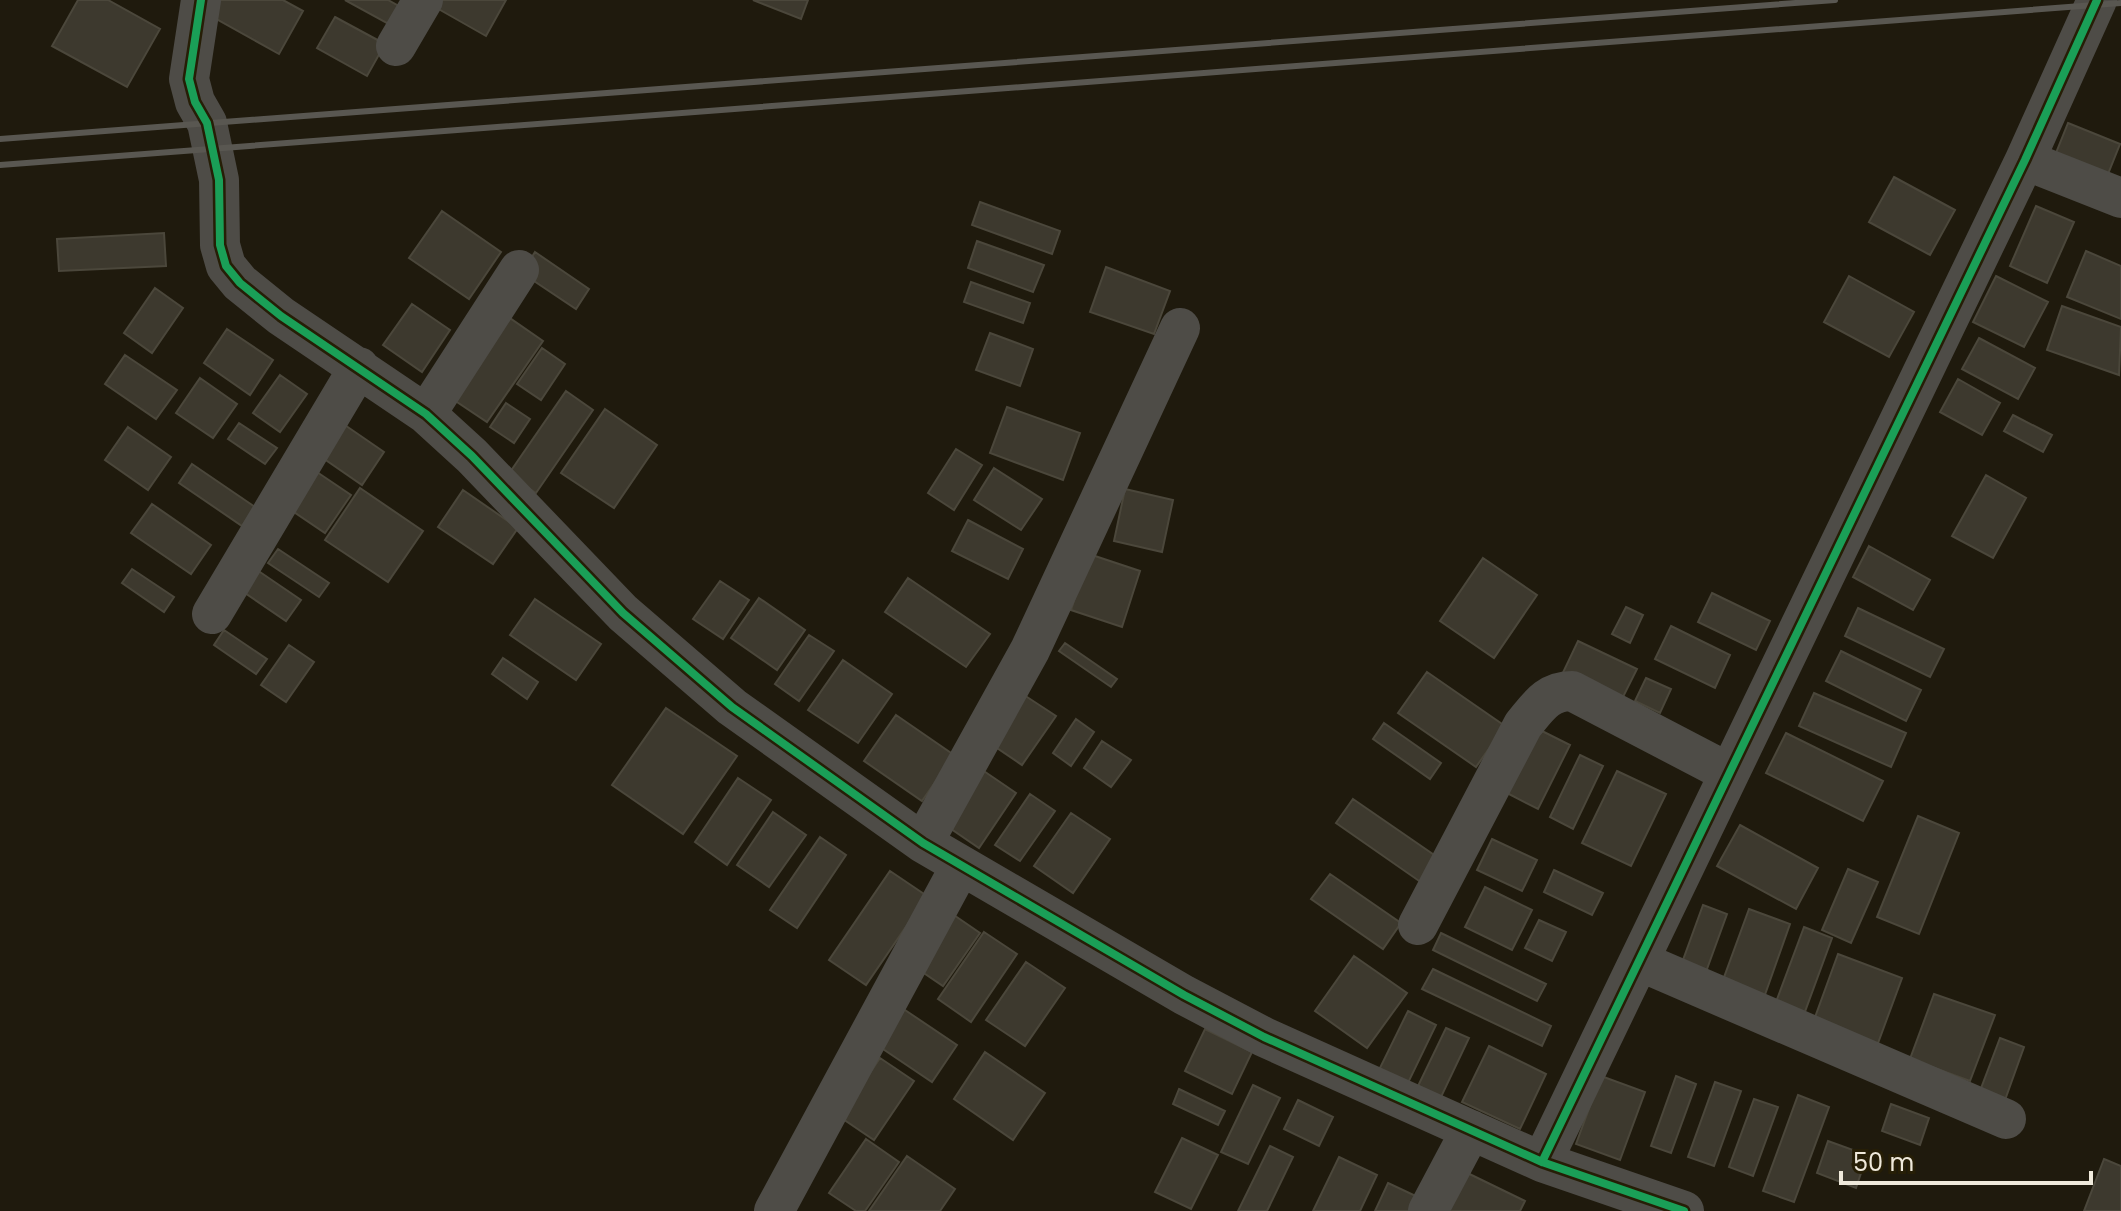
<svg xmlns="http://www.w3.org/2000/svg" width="2121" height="1211" viewBox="0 0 2121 1211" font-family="Poppins,sans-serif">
<rect width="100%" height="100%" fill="#1f1a0d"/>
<path fill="#3d392e" stroke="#4b473b" stroke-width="2" d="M78 0H108L160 29 127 87 52 46Z
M211 0H283L303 11 279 54 204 12Z
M345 0H388L404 9 394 27Z
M440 0H506L486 36 435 7Z
M753 0H808L801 19Z
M335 17 385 44 367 76 317 48Z
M2068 123 2120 144 2102 189 2050 168Z
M1894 177 1955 210 1930 255 1869 222Z
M980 202 1060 231 1052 254 972 225Z
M2036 206 2074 222 2047 283 2010 266Z
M442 211 501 252 469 299 409 258Z
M164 233 166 266 59 271 57 239Z
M977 241 1044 265 1033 292 968 268Z
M2086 251 2121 266V319L2067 297Z
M535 252 589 289 576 309 522 273Z
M1106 267 1170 291 1154 334 1090 312Z
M1849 276 1914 312 1889 357 1824 322Z
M1996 276 2048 302 2024 347 1973 322Z
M971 282 1030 303 1023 323 964 302Z
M155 288 183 308 152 353 124 333Z
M412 304 450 330 422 372 383 345Z
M2062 306 2121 327 2119 375 2047 350Z
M501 312 543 341 487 422 445 394Z
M227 329 273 360 250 395 204 363Z
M990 333 1033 349 1020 386 976 370Z
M1979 338 2035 368 2018 399 1962 369Z
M542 348 565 364 541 400 517 384Z
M125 355 177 390 156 419 105 384Z
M280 375 307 394 280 432 253 413Z
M200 378 237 404 213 438 176 413Z
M1958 379 2000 403 1982 435 1940 412Z
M566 391 593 410 536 493 508 475Z
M506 403 530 419 514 443 490 427Z
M1007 407 1080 433 1063 480 990 453Z
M605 409 657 445 614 508 561 473Z
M2013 415 2052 435 2043 452 2004 431Z
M339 421 384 452 362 485 317 454Z
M239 423 277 448 265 464 228 439Z
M128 427 171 457 148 490 105 460Z
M956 449 982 465 954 510 928 493Z
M192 464 255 507 242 526 179 483Z
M308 466 351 495 325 533 282 504Z
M994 468 1042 499 1021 530 974 500Z
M1986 475 2026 498 1993 558 1952 536Z
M360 488 423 531 388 582 325 540Z
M1125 489 1173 500 1162 552 1114 541Z
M463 490 518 528 493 564 438 527Z
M152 504 211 545 191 574 131 533Z
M968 520 1023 549 1008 579 952 551Z
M1869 546 1930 580 1913 610 1853 577Z
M278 549 329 583 319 597 268 563Z
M1089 554 1140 571 1122 627 1071 610Z
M1483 558 1537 595 1494 658 1440 621Z
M132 569 174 597 164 612 122 583Z
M257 570 301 600 286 621 242 591Z
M908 578 990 634 966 667 885 612Z
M720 581 749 600 723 639 693 619Z
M1712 593 1770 621 1756 650 1698 622Z
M759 598 805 630 777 670 731 638Z
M535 599 601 644 576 680 510 635Z
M1626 607 1643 615 1630 643 1612 634Z
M1858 608 1944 649 1930 677 1845 636Z
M1671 626 1730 655 1715 688 1655 659Z
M224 630 267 659 256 674 214 645Z
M809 635 834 651 799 701 775 684Z
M1578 641 1637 669 1616 711 1558 683Z
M1065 643 1117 679 1111 687 1059 651Z
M289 645 314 662 286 702 261 685Z
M1841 651 1921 690 1906 721 1826 681Z
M503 658 538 682 527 699 492 674Z
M843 660 892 694 858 743 808 710Z
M1427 672 1505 726 1476 767 1398 713Z
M1646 678 1671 689 1660 713 1635 701Z
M1814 693 1906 733 1891 767 1799 726Z
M1024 695 1056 716 1022 765 991 744Z
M666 708 737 756 683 834 612 785Z
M896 715 954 755 922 801 864 761Z
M1076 719 1094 732 1071 766 1053 753Z
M1384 723 1441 763 1430 779 1373 739Z
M1536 728 1570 745 1538 809 1505 792Z
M1786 733 1883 781 1863 821 1766 773Z
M1102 741 1131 760 1111 787 1084 768Z
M1580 755 1603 766 1573 829 1550 817Z
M975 765 1016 793 979 848 938 820Z
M1617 771 1666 794 1631 866 1582 843Z
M738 778 771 800 727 865 695 842Z
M1030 794 1055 811 1020 861 995 845Z
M1353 799 1440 859 1422 883 1336 823Z
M773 812 806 835 769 887 737 865Z
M1071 813 1110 839 1073 893 1034 866Z
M1918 816 1959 833 1919 934 1877 917Z
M1740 825 1818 868 1796 909 1717 866Z
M820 837 846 855 797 928 770 910Z
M1492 839 1537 860 1522 891 1477 870Z
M1848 869 1878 882 1851 943 1822 930Z
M1554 870 1603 893 1592 915 1544 892Z
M890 871 927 896 866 985 829 960Z
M1330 874 1401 923 1383 949 1311 899Z
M1485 887 1532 910 1512 950 1465 927Z
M1703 905 1727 914 1703 980 1679 971Z
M1749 909 1790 924 1761 1006 1719 991Z
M948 911 980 933 943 986 912 965Z
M1539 920 1566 932 1552 961 1525 948Z
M1804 927 1832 938 1799 1028 1770 1018Z
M984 932 1017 954 971 1022 938 999Z
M1441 933 1546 984 1537 1001 1433 950Z
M1838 954 1902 978 1874 1054 1810 1031Z
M1354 956 1407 993 1367 1048 1315 1011Z
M1026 962 1065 988 1025 1046 986 1020Z
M1433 969 1551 1026 1542 1046 1422 989Z
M1934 994 1995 1015 1970 1081 1910 1059Z
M902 1008 957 1045 932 1082 877 1045Z
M1408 1011 1436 1025 1406 1087 1377 1074Z
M1446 1028 1469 1038 1441 1097 1418 1086Z
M1205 1029 1252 1052 1232 1094 1185 1071Z
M2000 1038 2024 1047 2005 1100 1980 1091Z
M1489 1046 1546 1074 1520 1129 1462 1102Z
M985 1052 1045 1093 1013 1140 954 1099Z
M880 1058 914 1081 874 1140 840 1117Z
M1601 1076 1645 1092 1620 1160 1576 1144Z
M1676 1076 1696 1084 1671 1153 1651 1146Z
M1715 1082 1741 1091 1714 1166 1688 1157Z
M1253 1085 1280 1098 1248 1164 1221 1152Z
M1179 1089 1225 1111 1218 1125 1173 1104Z
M1798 1095 1829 1107 1794 1202 1763 1191Z
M1754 1099 1778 1107 1753 1176 1729 1167Z
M1298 1100 1333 1117 1319 1146 1284 1129Z
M1891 1104 1929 1118 1920 1145 1882 1131Z
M1182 1138 1218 1155 1191 1209 1155 1192Z
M866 1139 899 1162 865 1211H856L829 1193Z
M1828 1141 1867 1155 1856 1188 1817 1173Z
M1270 1146 1293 1157 1267 1211H1238Z
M907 1156 955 1189 940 1211H869Z
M1339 1157 1377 1175 1360 1211H1313Z
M2104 1159 2121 1166V1211H2084Z
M1453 1166 1525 1201 1520 1211H1431Z
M1388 1183 1420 1198 1414 1211H1375Z"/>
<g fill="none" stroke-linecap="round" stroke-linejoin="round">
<path stroke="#4e4c47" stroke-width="40" d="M201 0 189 79 195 102 207 123 219 180 220 245 226 266 240 283 281 316 426 414 472 456 623 613 732 707 923 843 1184 995 1264 1037 1542 1162
M396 46 423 0
M2025 160 2121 198
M426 414 519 270
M212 614 359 367
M923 843 1030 650 1180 328
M1418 925 1523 725C1538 707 1547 691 1572 691L1729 773
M1639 961 2006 1119
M774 1211 960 867
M1428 1211 1471 1130
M1684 1211 1542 1162 2025 160 2097 0"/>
<path stroke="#595751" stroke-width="6" d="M0 139 1835 0
M0 165 2121 3"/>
<g stroke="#261e06" stroke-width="13">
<path id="cycleway" d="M201 0 189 79 195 102 207 123 219 180 220 245 226 266 240 283 281 316 426 414 472 456 623 613 732 707 923 843 1184 995 1264 1037 1542 1162
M1684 1211 1542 1162 2025 160 2097 0"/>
</g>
<use href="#cycleway" stroke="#1a9f57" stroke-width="8"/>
</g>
<path d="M1841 1171v12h250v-12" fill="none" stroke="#efe9db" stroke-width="4"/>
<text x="1853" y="1171" font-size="24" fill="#efe9db" stroke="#261e06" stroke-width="6" paint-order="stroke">50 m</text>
</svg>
